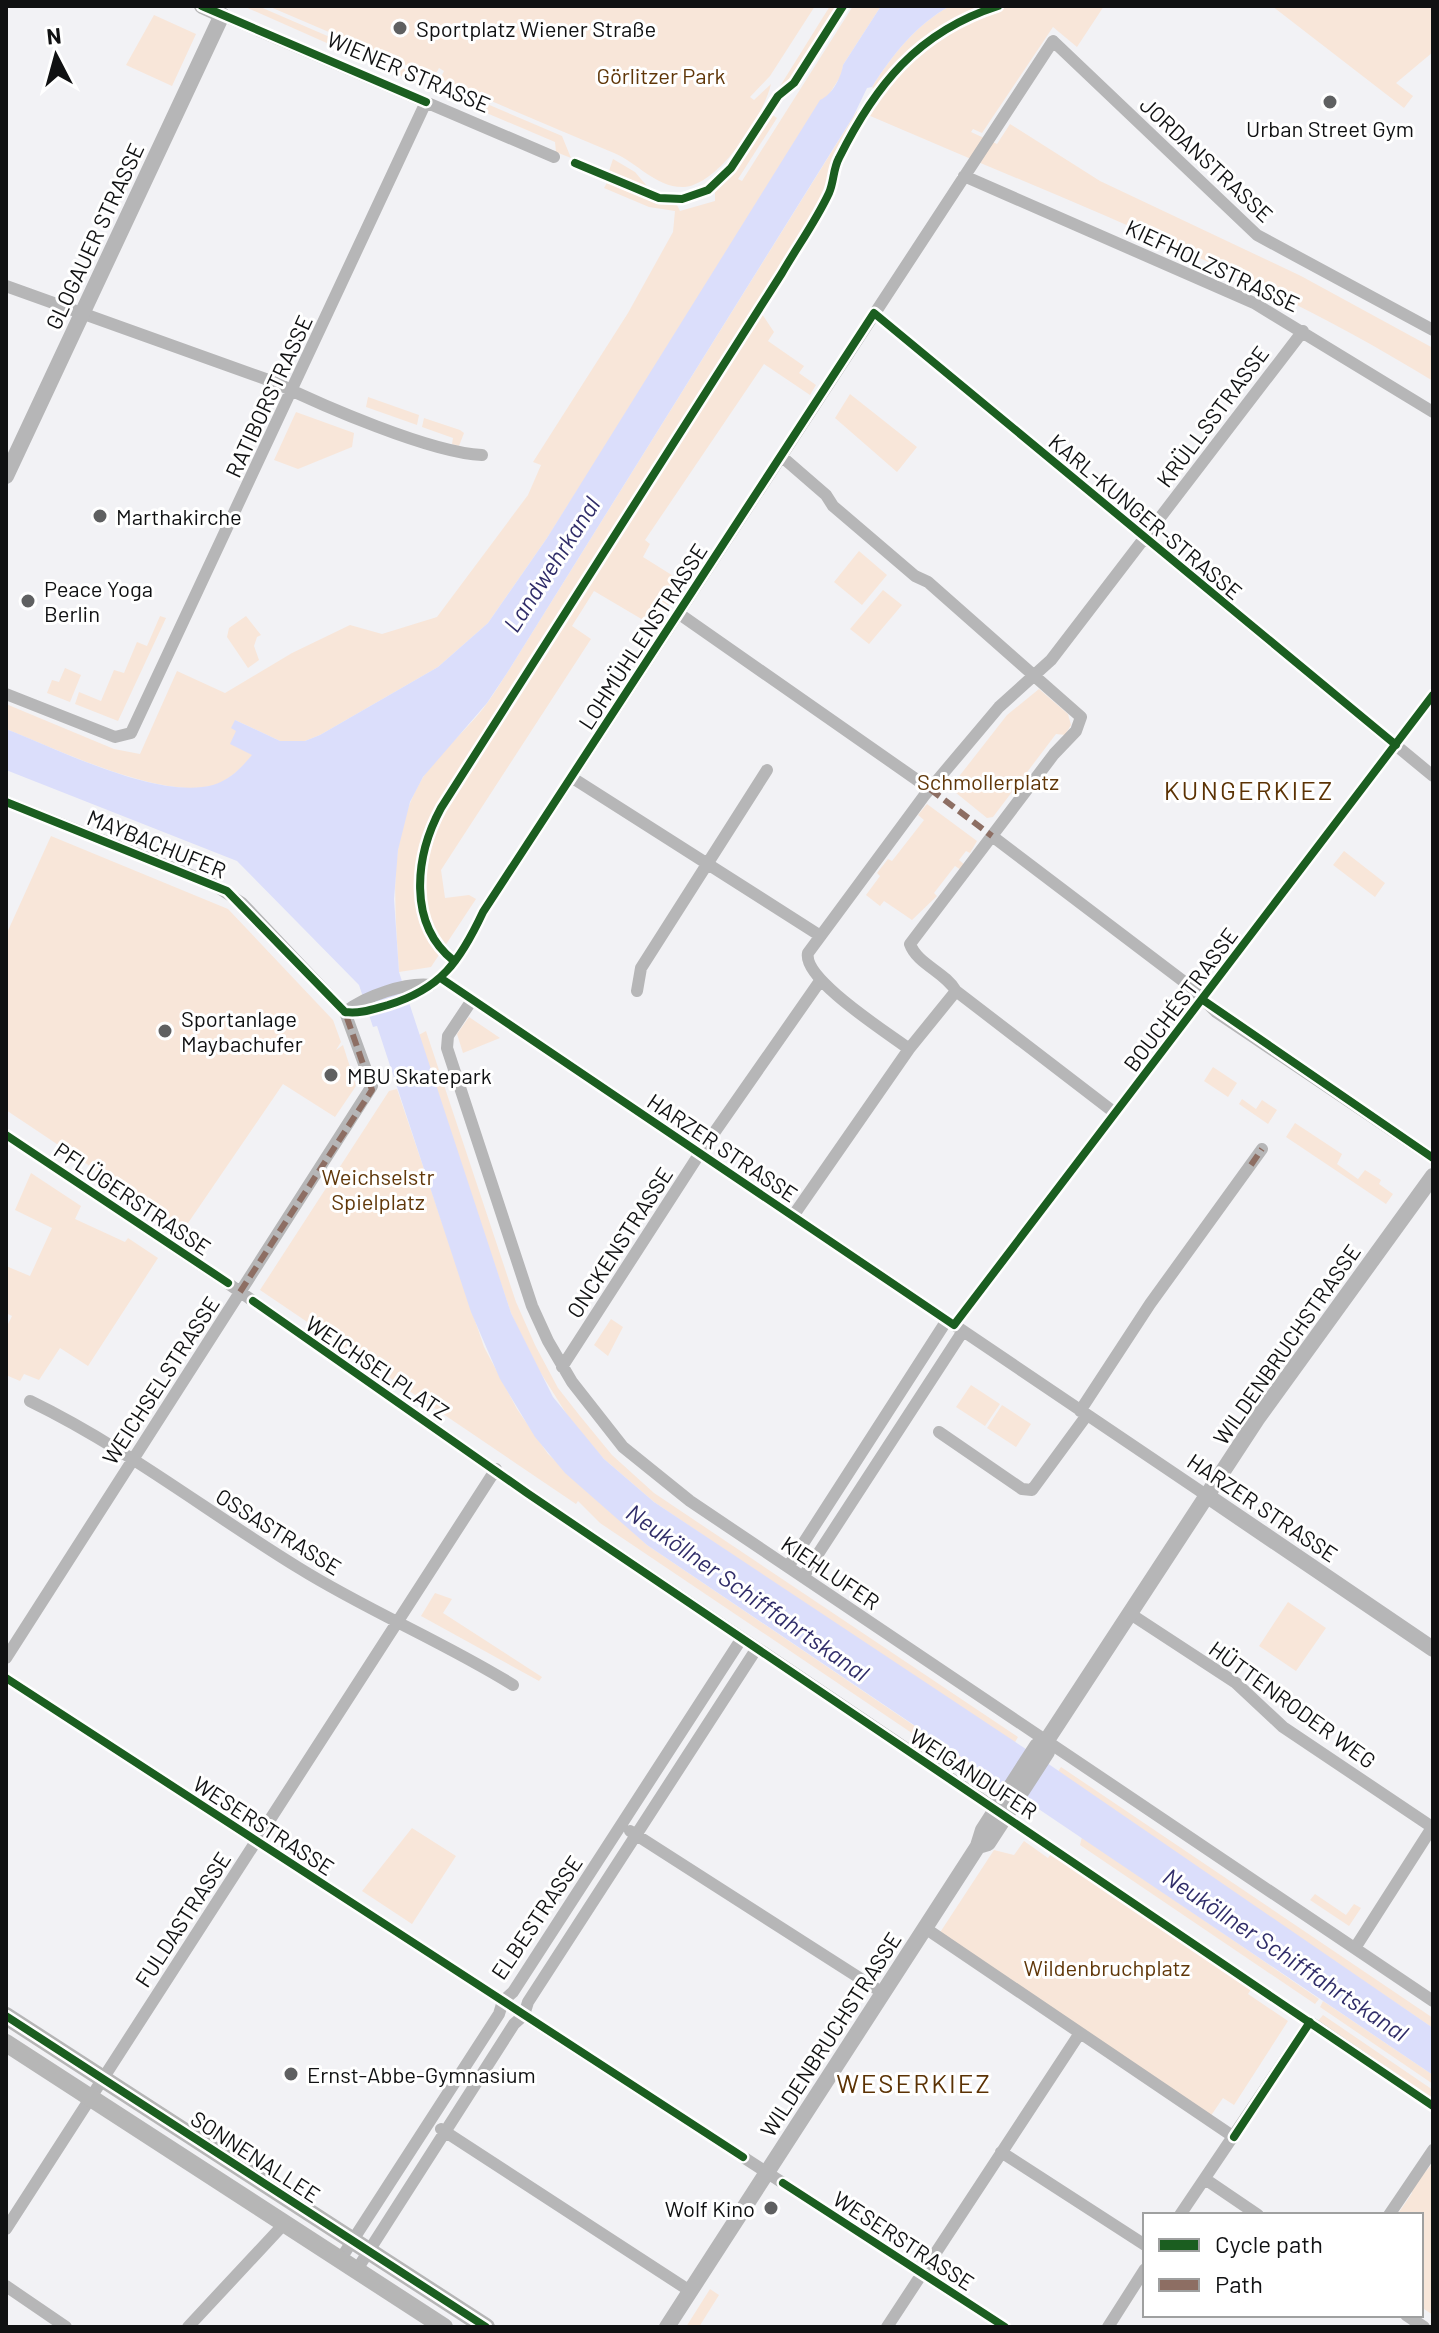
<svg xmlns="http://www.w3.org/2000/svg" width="1439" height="2333" viewBox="0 0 1439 2333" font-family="Barlow,sans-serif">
<rect width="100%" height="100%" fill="#f2f2f5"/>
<path fill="#f8e6d9" d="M243 6H258L420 76 417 83Z
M268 6H815L770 76 750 97 754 100 771 84C764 115 719 185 684 187 656 188 638 163 614 153 556 129 498 104 440 79L444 71 439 68 434 77Z
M830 6H839L791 82 777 91Z
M853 6H881L843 65 842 74 547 538 488 623 438 667 320 735 305 741H280L235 720 237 731 253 755C243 766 234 776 220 783 171 805 57 749 6 729V704L114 749 140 754 177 671 225 693 292 653 350 625 382 634 437 617 528 495 541 465 533 462 628 313 673 232 675 211 649 207 604 188 608 181 654 200 676 203 680 211 715 201V190L732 173 771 114 777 118 738 179 742 181Z
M950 6H1104L1077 47 1053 27 982 133 973 129 971 132 997 144 1010 124 1100 181 1301 276 1433 348V381C1255 271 1059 198 868 115L878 93 872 87C892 55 917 24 950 6Z
M1272 6H1433V52L1396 83 1413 96 1404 108Z
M154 15 196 34 172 86 126 65Z
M452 89 562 136 571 158 556 152 555 142 449 97Z
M857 111V123L834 162 828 190 834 192 762 314 774 332 768 341 804 366 799 373 816 385 810 395 764 364 645 540 650 544 643 557 683 582 655 627 594 591 572 626 591 639 441 870 445 898 469 895 476 899 431 967 399 972C395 907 387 837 422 779 434 759 451 744 467 727 483 711 495 692 507 673Z
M613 159 635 172 652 192 608 174Z
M850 394 917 447 897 472 835 418Z
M368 397 419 415 417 425 366 407Z
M296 412 354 433 352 447 298 469 274 460Z
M424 418 460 430 464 433 459 446 452 444 453 438 422 427Z
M859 551 887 575 862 605 834 582Z
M883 590 902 605 869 644 850 629Z
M160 616 166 618 118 721 75 704 79 692 101 701 114 670 124 673 137 642 147 646Z
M246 616 261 635 257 637 254 646 259 660 248 668 227 637 229 628Z
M65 668 81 675 70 702 47 693 52 680 59 682Z
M1039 689 1068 714 1071 725 1065 735 1056 734 993 817 987 818 950 788 1007 715Z
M927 804 977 841 970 853 966 851 959 860 965 865 961 870 955 866 934 893 937 896 912 920 884 901 880 906 866 895 880 876 877 873 888 859 892 861 924 820 918 815Z
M51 836 228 909 333 1020 341 1042 336 1050 343 1045 356 1086 335 1117 283 1084 184 1229 6 1110V935Z
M1344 851 1385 883 1375 897 1333 865Z
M469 1017 500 1038 463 1053 457 1034Z
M426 1031 516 1302 535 1345 558 1388 580 1416 612 1455 654 1493 1018 1737 1014 1744 654 1502 604 1459 571 1421 530 1356 511 1313 417 1036Z
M1213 1067 1237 1083 1228 1097 1204 1081Z
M397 1089 484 1347 517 1409 548 1454 647 1545 990 1777 986 1783 600 1523 578 1501 576 1504 260 1290 389 1091Z
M1242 1099 1256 1109 1262 1100 1277 1110 1268 1124 1239 1104Z
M1295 1123 1342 1154 1337 1164 1358 1179 1365 1170 1381 1180 1379 1184 1393 1194 1386 1204 1286 1137Z
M31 1173 81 1206 75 1219 125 1242 128 1238 158 1258 88 1366 60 1348 39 1380 24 1374 20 1381 6 1375V1328L12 1316 6 1313V1266L30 1276 52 1228 15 1210Z
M611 1319 623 1327 608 1356 594 1345Z
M971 1385 1000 1404 985 1426 956 1407Z
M1002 1405 1031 1424 1016 1447 987 1428Z
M435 1593 452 1599 443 1613 542 1677 539 1681 421 1616Z
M1288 1602 1326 1628 1296 1671 1259 1646Z
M1061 1767 1433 2018V2028L1057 1773Z
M412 1828 456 1856 412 1924 362 1891Z
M1082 1837 1319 1999 1315 2004 1080 1845Z
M1024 1841 1048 1858 1053 1851 1253 1986 1248 1994 1288 2021 1234 2105 1223 2098 1210 2117 939 1934 994 1850 1014 1855Z
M1315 1894 1346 1915 1354 1904 1361 1908 1349 1926 1310 1900Z
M1323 2001 1433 2075V2084L1320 2007Z
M1323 2015 1433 2090V2099L1318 2021Z
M1433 2163V2315L1421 2307V2215H1397L1412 2193 1410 2189Z
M710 2289 719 2295 699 2327H686Z"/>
<path fill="#dbdefb" d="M881 6H950C917 24 892 55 872 87L867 88 853 117 507 673 487 703 423 777 410 802 398 850 394 899 399 972 511 1313 553 1397 604 1459 654 1502 1050 1765 1433 2028V2075L647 1545 565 1473 535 1437 500 1379 471 1312 377 1026 373 1027 359 985 237 861 6 770V729C60 750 158 800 213 785 230 780 241 768 252 755L230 744 236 731 231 728 235 720 280 741H305L320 735 438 667 488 623 547 538 820 100C832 95 841 78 843 65Z"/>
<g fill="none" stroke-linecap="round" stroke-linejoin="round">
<path stroke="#b6b6b7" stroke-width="12" d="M222 15 554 157
M964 176 1254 303 1433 412
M6 286 274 382C321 405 431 453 482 455
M874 313 1433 776
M781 456 826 495 833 506 915 576 928 582 1081 717 1076 731 1054 754 910 944C917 964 945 972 956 991L1115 1113
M678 613 930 789
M6 694 115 737 131 733 426 102
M571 777 819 935
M6 802 211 883 242 903 345 1012 372 1086 6 1658
M992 836 1191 987 1216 1012 1433 1158
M442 979 1206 1495
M637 991 641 968 767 770
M472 1000 448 1036 447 1048 532 1306 548 1341 572 1382 623 1447 690 1501 1433 2001
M345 1012C361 1014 373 1009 388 1005 441 989 460 961 483 912L1053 41 1257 235 1433 330
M345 1012C365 996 406 982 431 985
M909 1049C888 1033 802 979 808 953L924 796 999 707 1051 660 1303 331
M6 1135 226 1282 527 1493 996 1809
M793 1216 909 1049 956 991
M954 1325 1433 695
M562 1367 700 1153 820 981
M30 1401C125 1447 209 1513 299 1568 368 1611 444 1642 513 1685
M1080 1411 1150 1304 1262 1149
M939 1432 1022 1489 1032 1490 1087 1415
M788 1567 947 1320
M803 1577 963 1331
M1129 1613 1236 1683 1283 1727 1432 1827
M6 1678 503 2001
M630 1831 883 1993
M925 1928 1234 2137
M1355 1948 1433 1826
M524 2015 1005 2327
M441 2129 690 2291
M1001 2152 1145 2245
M1205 2179 1258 2215
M1180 2215 1310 2022 1433 2106
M1389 2215 1433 2150
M6 2229 496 1469
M340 2260 499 2014 503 2001 513 1992 742 1638
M356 2271 514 2024 524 2015 528 2002 757 1648
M6 2286 66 2327
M1406 2315 1424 2327
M188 2327 284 2224
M887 2327 1080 2033
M1108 2327 1145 2269"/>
<path stroke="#b6b6b7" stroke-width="16" d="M6 476 222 15 202 6
M1206 1495 1433 1649
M978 1846 988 1843 1047 1752V1740
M667 2327 978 1846 983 1830 1037 1746 1047 1740 1257 1419 1433 1176"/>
<path stroke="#b6b6b6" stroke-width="18" d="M6 2016 486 2327
M6 2043 444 2327"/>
<path stroke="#8d6e63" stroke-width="6" stroke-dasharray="12 6" stroke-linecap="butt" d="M930 789 992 836
M1251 1165 1262 1149
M240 1292 372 1090 345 1012"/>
<g stroke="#fff" stroke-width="13">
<path id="cycleway" d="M202 6 426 102
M575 163 659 198 682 199 708 190 731 168 778 96 794 83 843 6
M6 802 227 891 345 1012
M454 961C407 924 415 856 441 808L782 273C797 247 816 221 829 193 834 182 833 169 839 158 875 86 917 32 998 6
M442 979 954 1325 1433 695
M1203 1000 1433 1158
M345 1012C361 1014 373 1009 388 1005 441 989 460 961 483 912L874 313 1396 745
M6 1135 228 1283
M253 1301 527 1493 1433 2106
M6 1678 743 2157
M6 2016 486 2327
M1234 2137 1310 2022
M783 2183 1005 2327"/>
</g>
<use href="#cycleway" stroke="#1b5e20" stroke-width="8"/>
</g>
<g fill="#5f6061" stroke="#fff" stroke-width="3">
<circle cx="400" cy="28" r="8"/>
<circle cx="1330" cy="102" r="8"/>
<circle cx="100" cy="516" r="8"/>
<circle cx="28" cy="601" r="8"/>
<circle cx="165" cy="1031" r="8"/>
<circle cx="331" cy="1075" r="8"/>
<circle cx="291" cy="2074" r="8"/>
<circle cx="771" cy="2208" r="8"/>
</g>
<g text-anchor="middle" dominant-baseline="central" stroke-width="6" stroke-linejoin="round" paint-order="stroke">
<g font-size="22" fill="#101112" stroke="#fff" text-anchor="start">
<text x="416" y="28">Sportplatz Wiener Straße</text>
<text x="1330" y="128" text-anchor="middle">Urban Street Gym</text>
<text x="116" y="516">Marthakirche</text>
<text x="44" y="588">Peace Yoga<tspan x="44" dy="25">Berlin</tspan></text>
<text x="181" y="1018">Sportanlage<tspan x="181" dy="25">Maybachufer</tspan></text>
<text x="347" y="1075">MBU Skatepark</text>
<text x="307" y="2074">Ernst-Abbe-Gymnasium</text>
<text x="755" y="2208" text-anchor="end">Wolf Kino</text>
</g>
<g font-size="22" fill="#101112" stroke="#fff">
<text transform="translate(409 71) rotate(23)">WIENER STRASSE</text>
<text transform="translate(1207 159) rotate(43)">JORDANSTRASSE</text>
<text transform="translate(94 236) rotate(-65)">GLOGAUER STRASSE</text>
<text transform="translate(1213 265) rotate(25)">KIEFHOLZSTRASSE</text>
<text transform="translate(268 396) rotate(-65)">RATIBORSTRASSE</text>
<text transform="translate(1212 416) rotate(-53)">KRÜLLSSTRASSE</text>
<text transform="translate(1146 516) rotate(40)">KARL-KUNGER-STRASSE</text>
<text transform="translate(642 636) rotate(-57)">LOHMÜHLENSTRASSE</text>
<text transform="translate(157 843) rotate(22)">MAYBACHUFER</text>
<text transform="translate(1180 999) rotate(-53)">BOUCHÉSTRASSE</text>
<text transform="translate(723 1147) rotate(34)">HARZER STRASSE</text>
<text transform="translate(133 1198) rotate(34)">PFLÜGERSTRASSE</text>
<text transform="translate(619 1242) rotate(-57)">ONCKENSTRASSE</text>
<text transform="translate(1286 1344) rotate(-55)">WILDENBRUCHSTRASSE</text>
<text transform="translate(378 1367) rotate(34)">WEICHSELPLATZ</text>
<text transform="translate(160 1380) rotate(-57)">WEICHSELSTRASSE</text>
<text transform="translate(1263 1507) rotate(34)">HARZER STRASSE</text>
<text transform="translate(279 1531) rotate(32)">OSSASTRASSE</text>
<text transform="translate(831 1572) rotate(34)">KIEHLUFER</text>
<text transform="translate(1293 1704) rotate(36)">HÜTTENRODER WEG</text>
<text transform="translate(974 1773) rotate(33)">WEIGANDUFER</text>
<text transform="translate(264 1825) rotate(33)">WESERSTRASSE</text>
<text transform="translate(536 1917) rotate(-56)">ELBESTRASSE</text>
<text transform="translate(182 1919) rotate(-57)">FULDASTRASSE</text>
<text transform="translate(830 2034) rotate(-57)">WILDENBRUCHSTRASSE</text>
<text transform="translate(256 2156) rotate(33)">SONNENALLEE</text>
<text transform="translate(904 2240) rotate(33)">WESERSTRASSE</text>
</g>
<g font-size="22" fill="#603709" stroke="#fff">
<text x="661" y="75">Görlitzer Park</text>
<text x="988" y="781">Schmollerplatz</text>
<text x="378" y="1176">Weichselstr<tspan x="378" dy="25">Spielplatz</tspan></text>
<text x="1107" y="1967">Wildenbruchplatz</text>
</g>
<g font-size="24" font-style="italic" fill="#302d69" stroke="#fff">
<text transform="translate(551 564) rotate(-57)">Landwehrkanal</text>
<text transform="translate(748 1592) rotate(35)">Neuköllner Schifffahrtskanal</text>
<text transform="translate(1286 1954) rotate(34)">Neuköllner Schifffahrtskanal</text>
</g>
<g font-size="26" letter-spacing="2" fill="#5b3204" stroke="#fff">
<text x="1249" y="789">KUNGERKIEZ</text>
<text x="914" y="2082">WESERKIEZ</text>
</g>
</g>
<rect width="1439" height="2333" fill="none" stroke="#101112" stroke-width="16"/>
<rect x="1143" y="2213" width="280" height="104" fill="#ffffff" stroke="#9fa0a0" stroke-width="2"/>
<rect x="1159" y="2239" width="40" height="12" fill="#1b5e20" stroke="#9fa0a0" stroke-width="2"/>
<text x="1215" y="2253" font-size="24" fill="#101112">Cycle path</text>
<rect x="1159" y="2279" width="40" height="12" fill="#8d6e63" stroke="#9fa0a0" stroke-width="2"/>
<text x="1215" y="2293" font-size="24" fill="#101112">Path</text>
<g transform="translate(56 56) rotate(354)" stroke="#ffffff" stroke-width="6" paint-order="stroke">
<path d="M0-6L14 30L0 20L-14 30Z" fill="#101112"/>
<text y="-12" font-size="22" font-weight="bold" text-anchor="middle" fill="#101112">N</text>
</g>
</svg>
